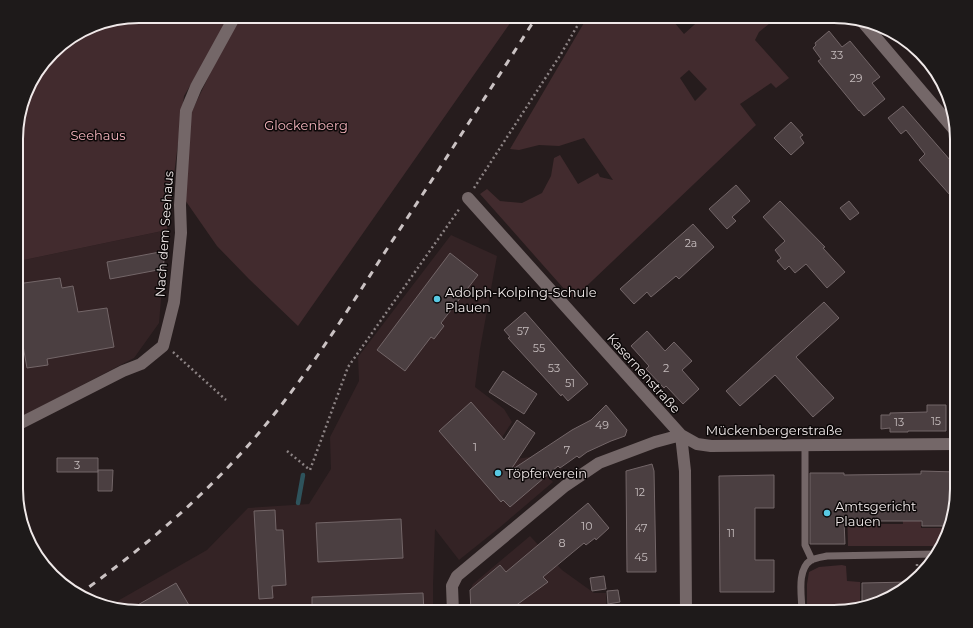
<svg xmlns="http://www.w3.org/2000/svg" width="973" height="628" viewBox="0 0 973 628" font-family="Montserrat,sans-serif">
<rect width="100%" height="100%" fill="#261c1d"/>
<path fill="#342325" d="M167 230 159 323 134 358 21 417 17 418V257L19 261Z
M451 235 497 256 480 349 475 387 504 409 512 422 499 442 516 459 530 457 553 482 499 528 459 560 435 529 433 585V612H139L107 607 207 550 248 508 309 504 331 469 330 437 359 381 358 357Z
M530 536 562 570 594 593H606V612H471L470 590 473 584Z"/>
<path fill="#422b2e" fill-rule="evenodd" d="M139 16H231L184 96 167 230 19 261 17 257V124L29 85 58 47 92 25Z
M240 16H515L298 326 249 279 217 246 185 200 191 113 232 28Z
M588 16H669L684 34 704 16H779L759 32 755 40 789 78 776 88 771 83 740 104 756 125 573 299 480 194 487 189 500 201 522 203 542 193 551 176 554 158 560 155 578 184 598 173 600 177 613 180 584 138 559 146 539 145 519 150 510 149ZM689 70 707 89 695 101 680 78Z
M847 507H864L866 524H903L902 507H920L921 528H946L940 546H848Z
M842 565 846 566 847 581 860 582V606L841 612H807V584L809 572 819 567Z"/>
<g fill="none" stroke-linecap="round" stroke-linejoin="round">
<path stroke="#2e535c" stroke-width="4.5" d="M298 503 303 475"/>
</g>
<path fill="#4b3f41" stroke="#736668" d="M829 31 842 47 850 41 880 77 872 83 885 99 864 116 859 110V111L818 61 821 59 813 48 816 45 815 43Z
M903 106 957 168V188L950 195 919 160 925 154 906 130 901 134 888 118Z
M791 122 803 135 800 137 804 143 791 155 774 138Z
M736 185 750 201 732 217 736 221 727 229 709 209Z
M780 201 825 247 823 248 845 272 827 288 806 264 795 273 789 266 785 270 777 261 781 258 775 250 785 241 763 217Z
M849 201 859 213 850 220 840 208Z
M693 224 714 247 679 279 676 276 651 297 647 292 634 304 620 289Z
M165 251 163 269 110 279 107 262Z
M450 253 478 275 441 323 444 326 434 339 431 337 405 371 377 350Z
M60 278 62 288 73 286 78 312 107 308 114 347 47 359 48 365 27 368 17 312V284Z
M824 302 839 318 796 357 834 398 813 417 775 375 740 406 726 391Z
M525 312 588 384 568 401 562 394 561 396 508 338 510 337 504 330Z
M647 331 665 351 674 342 692 361 682 370 699 389 683 404 666 386 664 388 646 369 649 366 631 346Z
M503 371 537 394 524 414 489 392Z
M471 402 504 440 517 420 535 433 510 471 572 430 591 420 606 405 627 430 625 436 611 441 587 452 579 458 577 456 560 468 558 466 510 507 503 500 501 502 439 431Z
M927 405H946V431H908V432H890V428L881 429V415H890V413L927 412Z
M57 458H98V472H57Z
M652 464 654 471 656 572H627L626 471Z
M98 470H113L112 491H98Z
M921 471 957 472V496L947 526H922V521H844L845 544H810V473H844V475L921 474Z
M774 475V508H755V560H774V592H720L719 476Z
M588 503 609 528 596 540 595 538 586 545 584 543 543 577 548 582 507 612H471L470 590 500 565 506 572Z
M275 510 276 530H283L286 585 272 586 273 598 259 599 254 511Z
M401 519 403 558 318 562 316 523Z
M604 576 606 589 592 591 590 578Z
M910 582 895 596 862 605V583Z
M176 583 193 612H139L129 610Z
M618 590 620 602 608 604 607 591Z
M423 593 424 612H312V597Z"/>
<g fill="none" stroke-linecap="round" stroke-linejoin="round">
<path stroke="#8c8384" stroke-width="2.5" stroke-dasharray="2 3" stroke-linecap="butt" d="M474 188 561 54 583 16
M173 352 226 400
M287 451 310 470 348 367 460 208
M917 564V575"/>
<path stroke="#746768" stroke-width="7" d="M805 445V545L812 560
M802 612C802 597 796 570 811 560 815 558 822 557 827 556L937 554"/>
<path stroke="#746768" stroke-width="12" d="M861 20 957 133
M468 198 681 435 685 471 686 612
M17 425 123 371 141 364 163 346 174 302 181 233 180 205 186 111 196 87 235 16
M453 612 452 586 457 576 565 486 599 463 655 442 681 435 697 444 711 446 957 444"/>
<path stroke="#cac2c3" stroke-width="3" stroke-dasharray="7 7" stroke-linecap="butt" d="M78 595C134 555 187 511 234 461 292 399 338 326 383 255 435 176 486 96 537 16"/>
</g>
<g fill="#58c9e3" stroke="#0c0808" stroke-width="1.5">
<circle cx="437" cy="299" r="4"/>
<circle cx="498" cy="473" r="4"/>
<circle cx="827" cy="513" r="4"/>
</g>
<g text-anchor="middle" dominant-baseline="central" stroke-width="3" stroke-linejoin="round" paint-order="stroke">
<g font-size="11" fill="#c7bebf">
<text x="837" y="55">33</text>
<text x="856" y="78">29</text>
<text x="691" y="243">2a</text>
<text x="523" y="331">57</text>
<text x="539" y="348">55</text>
<text x="554" y="368">53</text>
<text x="666" y="368">2</text>
<text x="570" y="383">51</text>
<text x="936" y="421">15</text>
<text x="899" y="422">13</text>
<text x="602" y="425">49</text>
<text x="475" y="447">1</text>
<text x="567" y="450">7</text>
<text x="77" y="465">3</text>
<text x="640" y="492">12</text>
<text x="587" y="526">10</text>
<text x="641" y="528">47</text>
<text x="731" y="533">11</text>
<text x="562" y="543">8</text>
<text x="641" y="557">45</text>
</g>
<g font-size="13" fill="#f4b4bd" stroke="#0c0808">
<text x="306" y="125">Glockenberg</text>
<text x="98" y="135">Seehaus</text>
</g>
<g font-size="13" fill="#f0e9e9" stroke="#0c0808">
<text transform="translate(164 234) rotate(-86)">Nach dem Seehaus</text>
<text transform="translate(644 373) rotate(48)">Kasernenstraße</text>
<text x="774" y="430">Mückenbergerstraße</text>
</g>
<g font-size="13" fill="#f0e9e9" stroke="#0c0808" text-anchor="start">
<text x="445" y="292">Adolph-Kolping-Schule<tspan x="445" dy="15">Plauen</tspan></text>
<text x="506" y="473">Töpferverein</text>
<text x="835" y="506">Amtsgericht<tspan x="835" dy="15">Plauen</tspan></text>
</g>
</g>
<path d="M0 0H973V628H0ZM139 23H834A116 116 0 0 1 950 139V489A116 116 0 0 1 834 605H139A116 116 0 0 1 23 489V139A116 116 0 0 1 139 23Z" fill="#1e1a1a" fill-rule="evenodd"/>
<path fill="none" stroke="#f0e9e9" stroke-width="2" d="M139 23H834A116 116 0 0 1 950 139V489A116 116 0 0 1 834 605H139A116 116 0 0 1 23 489V139A116 116 0 0 1 139 23Z"/>
</svg>
